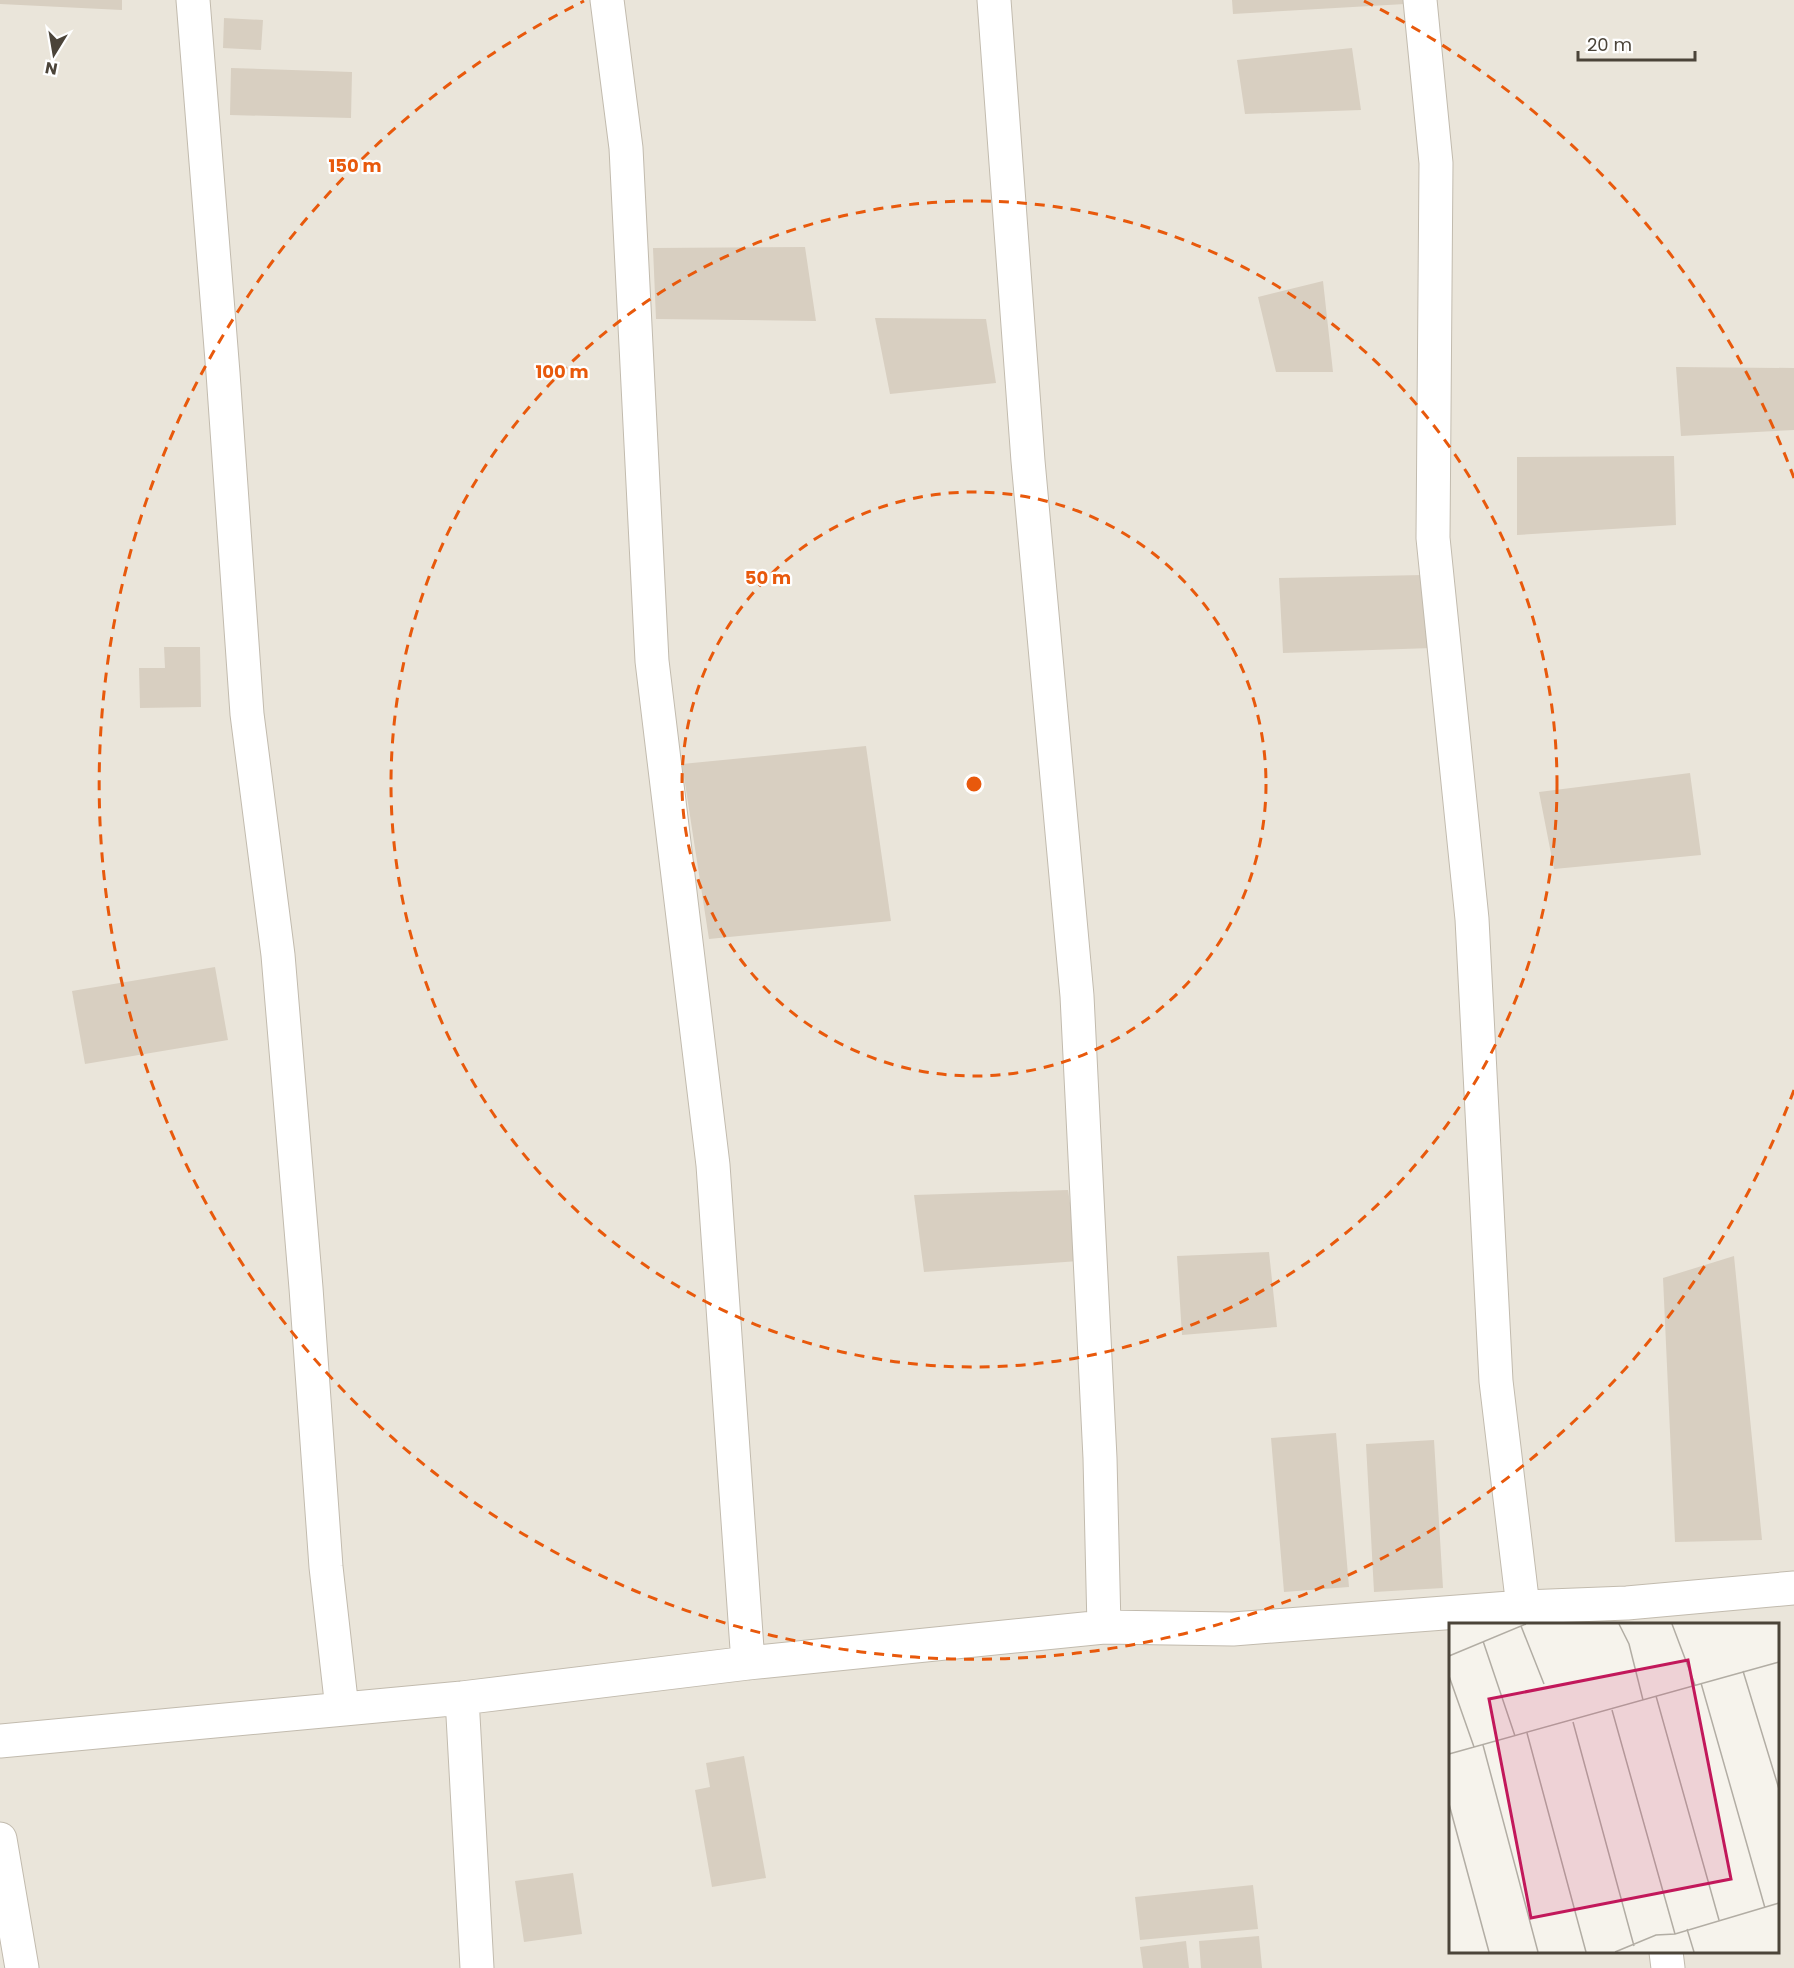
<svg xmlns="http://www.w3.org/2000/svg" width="1794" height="1968" viewBox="0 0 1794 1968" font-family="Poppins,sans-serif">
<rect width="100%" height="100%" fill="#f6f3ec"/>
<path fill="#eae5da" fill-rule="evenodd" d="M0 0H1794V1968H0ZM1450 1624H1778V1952H1450Z"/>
<path fill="#d8cfc1" d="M0 0H122V10L0 4Z
M1232 0H1405V4L1233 14Z
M224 18 263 20 261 50 223 48Z
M1352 48 1361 110 1245 114 1237 60Z
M231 68 352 72 351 118 230 115Z
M805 247 816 321 656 319 653 248Z
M1323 281 1333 372H1276L1258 297Z
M875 318 986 319 996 383 890 394Z
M1676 367 1794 368V430L1681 436Z
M1674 456 1676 525 1517 535V457Z
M1423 575 1432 648 1283 653 1279 578Z
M164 647H200L201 707 140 708 139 668H165Z
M866 746 891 921 709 939 682 764Z
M1690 773 1701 855 1554 869 1539 792Z
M215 967 228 1040 85 1064 72 991Z
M1068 1190 1079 1261 924 1272 914 1195Z
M1269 1252 1277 1327 1182 1335 1177 1256Z
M1734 1256 1762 1540 1675 1542 1663 1278Z
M1336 1433 1349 1587 1284 1592 1271 1438Z
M1434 1440 1443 1588 1374 1592 1366 1444Z
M744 1756 766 1878 712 1887 695 1790 710 1787 706 1763Z
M573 1873 582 1934 524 1942 515 1881Z
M1253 1885 1258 1929 1140 1940 1135 1897Z
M1259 1936 1262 1968H1201L1199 1941Z
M1186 1941 1189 1968H1143L1140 1947Z"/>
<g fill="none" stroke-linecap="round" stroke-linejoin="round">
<g stroke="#c2bbae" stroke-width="35">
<path id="street" d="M193 0 223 373 247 714 278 955 306 1288 326 1567 342 1709
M607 0 626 148 652 661 713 1165 748 1663
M994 0 1028 461 1077 996 1100 1458 1104 1627
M1420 0 1436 163 1433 538 1472 919 1496 1381 1523 1607
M462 1698 477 1968
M0 1741 462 1698 748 1663 1104 1627 1233 1629 1523 1607 1627 1603 1794 1588
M0 1839 22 1968
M1666 1952 1668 1968"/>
</g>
<use href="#street" stroke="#fff" stroke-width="33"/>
</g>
<g fill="none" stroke="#e8590c" stroke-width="3" stroke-dasharray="10 8">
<circle cx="974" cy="784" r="292"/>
<circle cx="974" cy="784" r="583"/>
<path d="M1794 1090A875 875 0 1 1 584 1M1364 1A875 875 0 0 1 1794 478"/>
</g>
<g transform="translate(1449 1623)">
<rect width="330" height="330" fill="#f6f3ec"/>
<path fill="none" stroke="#b2ada4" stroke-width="1.5" d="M170 1 180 21 194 77M223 1 246 62M72 3 95 61M34 18 66 113M0 33 77 1M294 48 330 166M0 53 25 124M252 60 316 285M207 73 270 297M163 87 226 311M124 99 185 323M78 110 137 329M34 122 89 329M0 131 330 39M0 181 40 329M238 306 245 329M166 329 207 312 226 311 330 280"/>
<path fill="#c2185b" fill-opacity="0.15" stroke="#c2185b" stroke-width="3" d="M239 37 282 256 82 295 40 76Z"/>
<rect width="330" height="330" fill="none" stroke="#4b4439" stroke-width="3"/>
</g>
<circle cx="974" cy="784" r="9" fill="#e8590c" stroke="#fff" stroke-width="3"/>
<g font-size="18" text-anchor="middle" font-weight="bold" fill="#e8590c" stroke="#fff" stroke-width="4.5" stroke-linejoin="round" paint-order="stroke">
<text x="355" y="172">150 m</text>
<text x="562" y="378">100 m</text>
<text x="768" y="584">50 m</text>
</g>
<g transform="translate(54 54) rotate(191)" stroke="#ffffff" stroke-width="4.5" paint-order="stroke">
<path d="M0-4.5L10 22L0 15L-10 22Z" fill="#4b4439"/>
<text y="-9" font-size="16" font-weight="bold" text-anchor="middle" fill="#4b4439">N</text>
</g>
<path d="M1578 51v9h117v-9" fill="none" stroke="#4b4439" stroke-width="3"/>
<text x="1587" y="51" font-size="18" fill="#4b4439" stroke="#ffffff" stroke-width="4.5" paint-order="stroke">20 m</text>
</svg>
